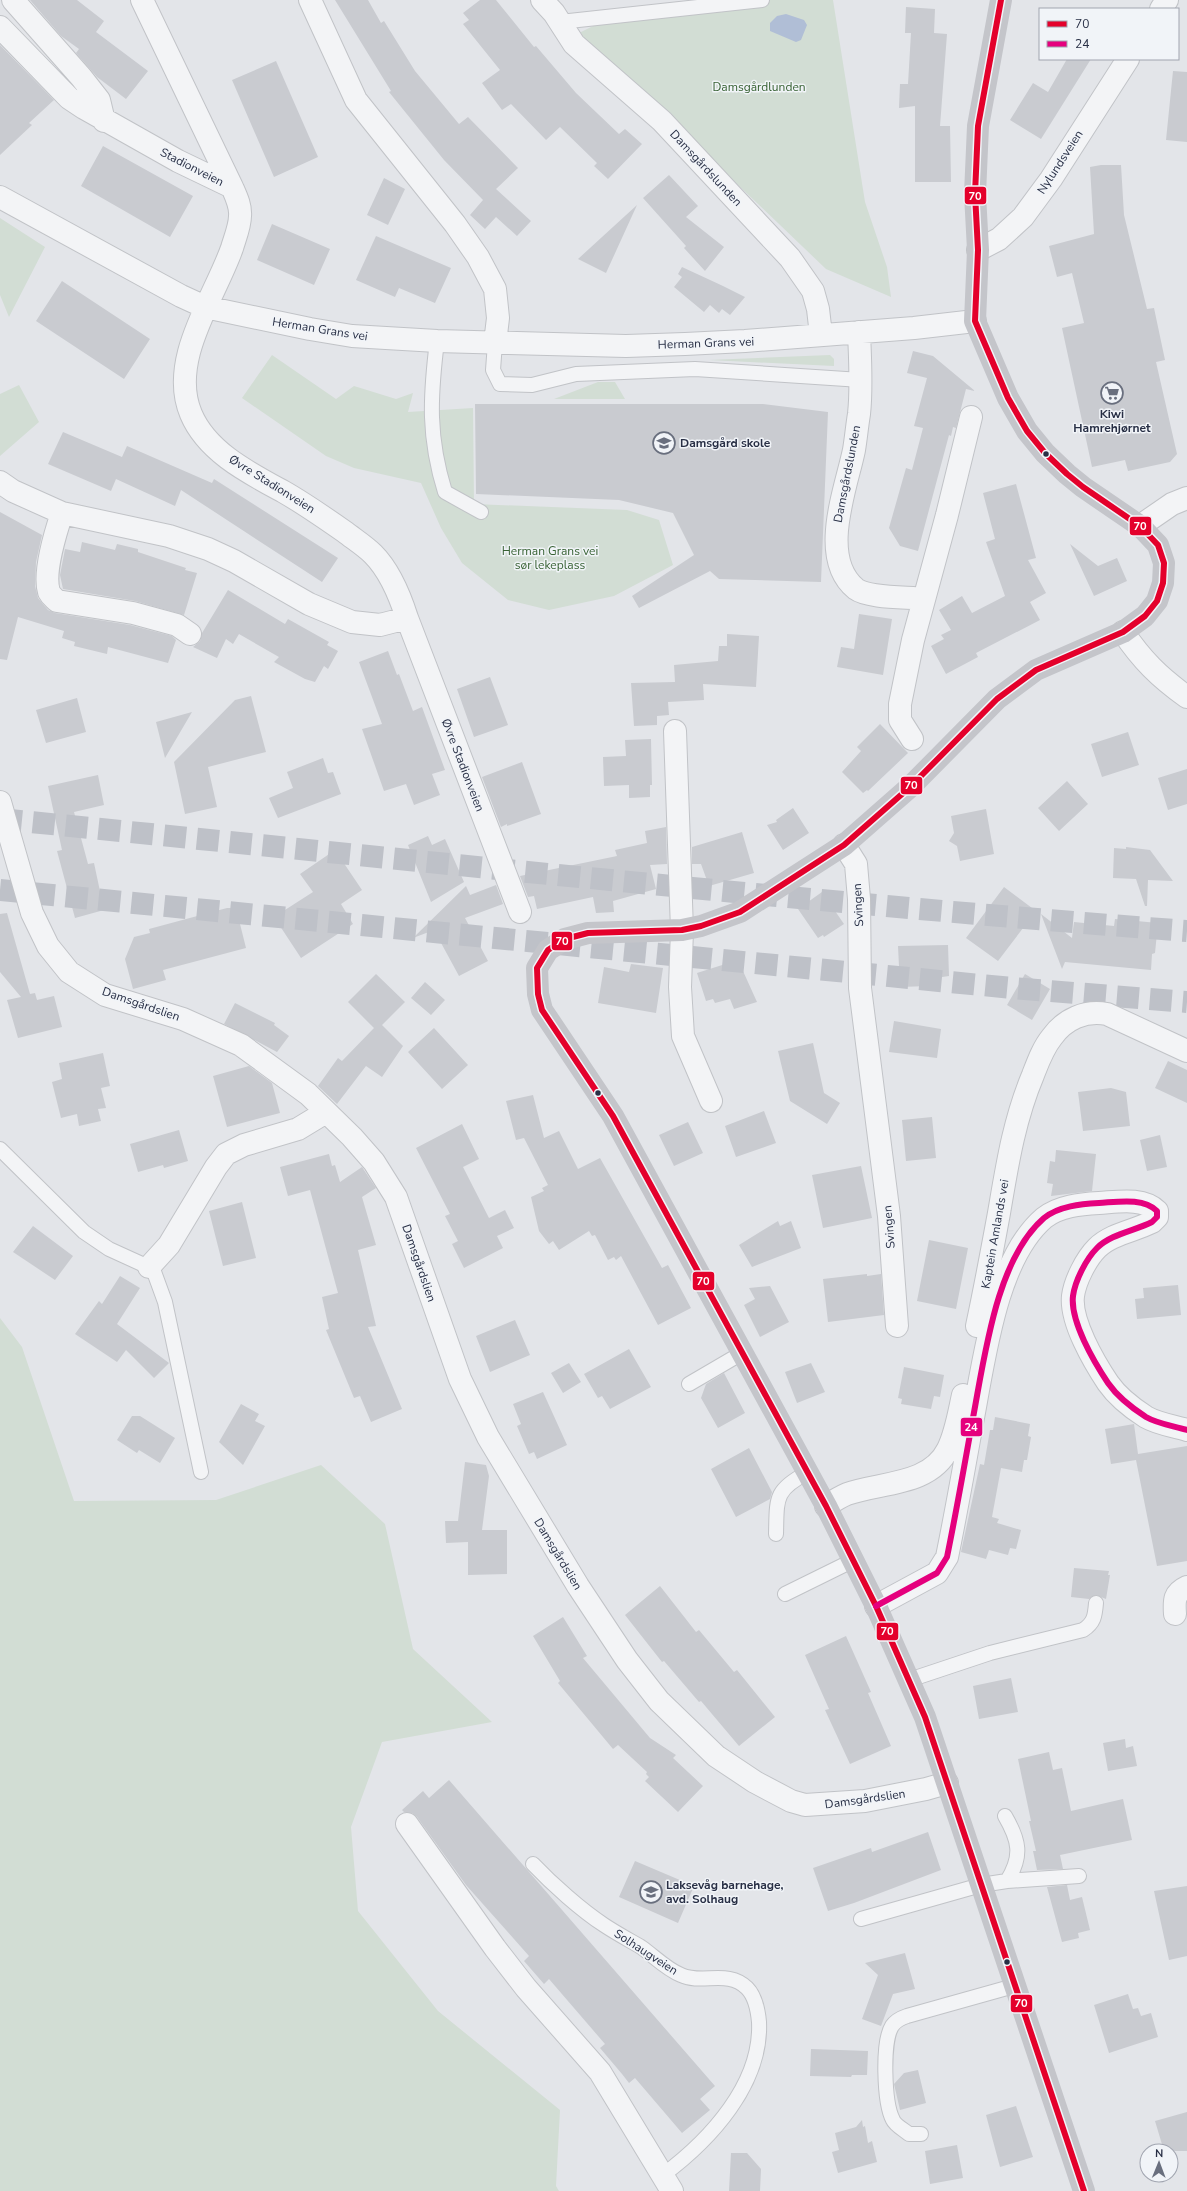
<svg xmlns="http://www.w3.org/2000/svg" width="1187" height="2191" viewBox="0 0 1187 2191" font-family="'Nunito Sans',sans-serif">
<rect width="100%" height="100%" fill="#e3e5e9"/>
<path fill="#d2ddd4" d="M761 0H833L865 202 887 267 891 297 826 269 579 33 597 24Z
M0 218 45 247 9 317 0 295Z
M272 355 336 399 354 386 396 399 413 393 408 412 473 408 474 504 627 510 659 520 673 565 614 596 549 610 508 600 462 563 441 528 421 483 354 468 326 456 242 398Z
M830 355 834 359V366L709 360Z
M598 382H615L625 399H554Z
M19 385 39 422 0 456V394Z
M0 1318 22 1347 74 1501 216 1500 321 1465 385 1524 413 1649 492 1722 382 1742 351 1827 358 1911 438 2011 560 2110 556 2186 559 2191H0Z"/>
<path fill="#b0bed6" d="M786 14 804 20 807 25 801 40 796 42 770 31V23L777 16Z"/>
<path fill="#c9cbd0" d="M30 0H77L104 21 96 32 148 71 126 99 97 77 76 53 79 49 61 36Z
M335 0H368L381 23 384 21 415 71 459 124 468 117 518 168 496 189 531 221 517 236 496 217 485 229 470 215 483 200 444 160 389 92 391 91Z
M480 0H496L534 47 536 46 576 93 619 134 625 129 642 144 608 179 594 166 597 163 560 127 546 140 511 104 502 110 482 83 500 70 463 24 469 20 463 13Z
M906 7 935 9 934 33 947 34 940 126H950L951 182H915V106L899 108 900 84H908L911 33H905Z
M0 45 54 100 29 123 32 125 0 155Z
M1067 59H1091L1041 139 1010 120 1033 83 1048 92Z
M276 61 318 157 274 177 232 80Z
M1173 71 1187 72V142L1166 140Z
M103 146 193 196 170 237 81 186Z
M1101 165H1121L1124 215 1147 309 1154 308 1165 360 1156 362 1177 454 1170 462 1128 471 1125 460 1092 467 1062 328 1084 323 1072 273 1057 277 1049 246 1094 234 1090 167Z
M669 175 698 206 686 217 724 247 705 271 684 248 686 246 643 198Z
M384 178 405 189 388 225 367 215Z
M637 205 606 273 578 259Z
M272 224 330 249 314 285 257 260Z
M376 236 451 268 435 303 399 288 395 297 356 280Z
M682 267 723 286 745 297 730 315 722 309 719 313 710 305 704 312 674 287 682 277 678 274Z
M62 281 150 339 124 379 36 321Z
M913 351 933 356 975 391 966 389 956 428 953 427 951 436 949 435 918 551 900 546 889 528 906 468 912 470 923 428 914 426 927 378 907 373Z
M475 404H763L828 412 821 582 719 579 710 571 639 608 632 596 694 555 673 513 619 500 476 494Z
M63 432 122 457 127 446 212 483 214 479 338 558 322 582 181 490 175 506 116 479 111 491 48 464Z
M1016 484 1036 558 1028 560 1046 593 1030 602 1040 620 976 653 978 657 946 674 931 646 944 639 941 635 951 630 939 610 962 596 972 613 1005 596 986 542 995 539 983 493Z
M0 512 42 535 36 562 35 586 38 598 48 610 55 613 130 625 172 636 176 640 168 663 108 647 107 654 74 646 75 642 62 638 64 631 18 617 7 660 0 659Z
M82 542 115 550 117 544 138 549V552L186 568 185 570 197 573 184 615 135 601 63 589 60 575 65 549 80 552Z
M1070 544 1098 566 1117 558 1127 581 1094 596Z
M228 590 285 624 288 619 329 642 327 645 338 651 328 669 324 666 315 682 305 679 274 662 279 657 239 634 233 644 226 639 217 658 193 647 200 641 202 633Z
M859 614 892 619 883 675 837 667 841 647 854 649Z
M727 634 759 636 756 687 703 684 704 700 668 702 669 715 657 716V725L634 726 631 683 675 682 674 665 718 661 719 646H727Z
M388 651 397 675 399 674 413 711 422 707 445 770 432 774 440 795 414 805 406 784 384 791 362 729 382 724 359 662Z
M490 677 508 725 474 737 457 689Z
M251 696 266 752 208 767 217 807 185 814 174 762 235 700Z
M77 698 86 732 46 743 36 710Z
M192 712 165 758 156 722Z
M880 724 908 753 868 791 867 790 863 793 842 772 861 751 857 747Z
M1128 732 1139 765 1102 777 1091 744Z
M651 739 652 785H650V797L629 798V785L604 786 603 757 626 756 625 740Z
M323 758 328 773 333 772 341 794 278 818 269 798 293 788 287 772Z
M522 762 541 814 507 826V824L501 827 482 777Z
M1187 769V804L1168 810 1158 778Z
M98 775 104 805 74 812 88 864 94 863 104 910 75 918 57 851 62 850 48 786Z
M1067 781 1088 804 1059 831 1038 808Z
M793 808 809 833 783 850 767 825 777 822 776 820Z
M986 809 994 854 960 861 957 846 949 841 954 833 951 816Z
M666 827 667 864 650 865 656 889 613 901 614 912 596 913 593 897 537 909 534 896 528 897 520 876 617 856 615 850 647 843 645 831Z
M742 832 754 873 709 886 701 864H692V847Z
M428 836 432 845 445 839 464 882 431 902 408 845Z
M1126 847 1150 850 1173 881 1148 880 1147 906H1145L1136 879 1113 878 1114 848 1126 849Z
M335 850 362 890 341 904 353 924 301 958 274 917 313 892 300 874Z
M496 885 503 904 465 918 488 961 459 976 434 930 413 938 466 886 470 895Z
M1004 887 1036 911 998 961 966 938Z
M822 892 844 924 824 937 823 935 818 938 798 909Z
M227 908H236L246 948 163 970 166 980 133 989 125 959 134 937 150 933 149 929Z
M7 913 30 994 35 993 37 1000 54 996 62 1027 18 1038 7 1000 21 997 0 972V914Z
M1041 914 1072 938 1074 922 1114 926 1115 919 1158 923 1155 953 1152 954 1151 970 1065 962 1062 969Z
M948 945 949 976 929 979V986L900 987 898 946Z
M738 960 757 1002 734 1009 730 999 715 1003 713 999 706 1001 697 973Z
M631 964 663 968 656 1013 598 1003 604 967 629 972Z
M376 974 405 1002 382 1025 403 1046 382 1077 366 1066 337 1104 318 1086 338 1058 342 1061 374 1028 348 1002Z
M1025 974 1050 989 1032 1020 1007 1005Z
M425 982 445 1000 431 1015 411 998Z
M235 1003 275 1023 274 1025 289 1036 277 1052 224 1024Z
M894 1021 941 1029 937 1058 889 1052Z
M434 1028 468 1065 442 1089 408 1052Z
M813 1043 824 1093 840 1103 827 1124 790 1101 778 1051Z
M103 1053 110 1086 101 1088 106 1108 98 1109 101 1121 79 1126 77 1114 61 1118 52 1082 62 1079 59 1063Z
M1168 1061 1187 1070V1103L1155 1088Z
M249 1066 272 1083 280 1113 227 1127 213 1076Z
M1111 1088 1126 1092 1130 1126 1083 1131 1078 1092Z
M533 1095 544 1138 559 1131 578 1169 600 1158 662 1268 668 1265 691 1308 658 1325 621 1256 616 1260 614 1257 608 1260 595 1235 592 1236 589 1231 559 1250 553 1241 549 1244 539 1231 531 1197 544 1191 542 1188 548 1185 524 1138 516 1140 506 1101Z
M764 1111 776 1143 736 1157 725 1126Z
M932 1117 936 1158 906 1161 902 1120Z
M688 1122 703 1153 674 1166 659 1135Z
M462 1124 479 1159 463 1167 489 1218 505 1210 514 1228 497 1236 503 1248 464 1268 452 1244 458 1241 445 1216 450 1214 416 1148Z
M179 1130 188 1161 164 1168 163 1165 138 1172 130 1144Z
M1160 1135 1167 1167 1147 1171 1140 1140Z
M1056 1150 1096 1154 1092 1191 1051 1196 1053 1184 1047 1183 1050 1161 1055 1162Z
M329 1154 332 1166 335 1165 340 1182 362 1167 376 1188 362 1197 376 1245 358 1250 376 1326 368 1327 402 1409 371 1422 360 1396 354 1398 326 1330 329 1329 322 1297 338 1293 310 1190 288 1196 280 1167Z
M861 1166 872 1218 823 1228 812 1175Z
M242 1202 256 1258 223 1266 209 1211Z
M778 1221 780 1226 791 1221 801 1248 752 1267 739 1245Z
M33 1226 73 1256 55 1280 13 1252Z
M929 1240 968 1248 956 1309 917 1301Z
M867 1274V1276L881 1274 884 1315 828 1322 823 1279Z
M120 1276 140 1288 117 1324 169 1363 154 1378 126 1350 117 1362 75 1334 99 1301 102 1304Z
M1178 1285 1181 1315 1137 1319 1135 1299 1144 1298 1143 1288Z
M770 1286 789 1322 760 1337 744 1305 755 1299 749 1288Z
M515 1320 530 1355 490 1372 476 1336Z
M629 1349 651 1387 610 1409 602 1396 598 1398 584 1374Z
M569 1363 581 1382 563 1393 551 1373Z
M811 1363 825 1392 797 1403 785 1372Z
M904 1367 944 1375 940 1397 934 1396 931 1409 901 1404 902 1399 898 1398Z
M724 1373 745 1413 718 1428 701 1398 706 1384Z
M543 1392 567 1445 537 1459 534 1452 529 1454 517 1426 521 1424 513 1404Z
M241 1404 259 1414 255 1421 265 1426 243 1465 219 1442Z
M132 1416H140L175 1438 160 1463 139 1450 137 1453 117 1440Z
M995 1417 1030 1424 1028 1436 1031 1437 1027 1460H1024L1022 1472 1001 1468 992 1517 999 1519 997 1523 1021 1530 1016 1549 1010 1548 1008 1555 989 1550 986 1559 961 1552 980 1464 984 1465 990 1430H993Z
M1134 1424 1138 1454 1187 1446V1561L1157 1566 1136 1460 1111 1464 1105 1429Z
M749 1448 772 1492 770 1499 736 1517 711 1469Z
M465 1462 486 1465 489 1476 482 1530H507V1574L468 1575V1542L446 1543 445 1521H458Z
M1074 1568 1109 1571 1108 1575H1110L1106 1599 1096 1595 1089 1599 1071 1597Z
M660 1586 696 1632 699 1630 734 1672 737 1670 775 1717 739 1746 701 1701 699 1702 664 1661 662 1662 625 1615Z
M563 1617 587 1656 583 1658 650 1738 676 1755 673 1758 703 1786 678 1812 645 1781 649 1777 646 1774 647 1772 618 1745 613 1749 558 1683 560 1681 533 1636Z
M846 1636 871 1692 868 1693 891 1746 850 1764 825 1710 829 1709 805 1655Z
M1011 1678 1018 1712 979 1719 973 1686Z
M1125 1739 1126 1748 1133 1746 1137 1766 1108 1771 1103 1743Z
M1049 1752 1053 1770 1062 1768 1071 1811 1123 1799 1132 1840 1060 1855 1063 1869 1037 1870 1033 1851H1036L1029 1821H1031L1018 1759Z
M449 1780 715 2086 700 2099 710 2110 682 2133 635 2078 629 2083 622 2074 600 2048 605 2044 549 1979 544 1984 524 1961 529 1956 466 1885 417 1817 412 1813 404 1812 402 1810 423 1791 429 1798Z
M928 1832 941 1870 854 1903 828 1911 813 1868 871 1848 872 1852Z
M635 1861 694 1886 678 1923 619 1897Z
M1067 1885 1070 1900 1082 1897 1090 1930 1078 1933 1079 1938 1062 1942 1047 1887Z
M1187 1886V1956L1169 1960 1154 1891Z
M905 1953 915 1989 893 1994 881 2026 862 2019 878 1975 865 1963Z
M1128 1994 1133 2009 1138 2008 1141 2016 1151 2013 1158 2037 1109 2053 1094 2005Z
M811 2049 868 2051 867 2075H852L851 2077 810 2076Z
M918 2070 926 2103 900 2110 894 2084 904 2073Z
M1016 2106 1033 2157 1000 2167 986 2115Z
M1187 2112V2151H1164L1155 2121Z
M862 2120 863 2127 865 2126 868 2143 872 2141 877 2162 838 2173 832 2152 839 2150 835 2133 856 2127Z
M957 2145 963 2178 930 2184 925 2151Z
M731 2153H747L761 2169 760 2191H729Z"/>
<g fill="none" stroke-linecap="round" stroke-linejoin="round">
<path stroke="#bec1c8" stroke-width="22" stroke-dasharray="22 11" stroke-linecap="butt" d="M0 819C395 858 791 901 1187 931
M0 890 1012 988 1187 1002"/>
<g stroke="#c1c3c7" stroke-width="16">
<path id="lane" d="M560 22 762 0
M437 341C430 398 428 437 445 492L481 512
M495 343 493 370 500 384 532 385 576 374 695 369 861 380
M0 1149 84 1232 109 1249 153 1269 165 1302 201 1472
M689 1384 742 1353
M776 1534C777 1499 774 1490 807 1473
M785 1594 854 1560
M909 1680 990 1653 1083 1630C1094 1623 1095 1616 1096 1603
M1005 1816C1019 1840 1023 1856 1007 1881
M533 1864C552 1884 581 1910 604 1925 616 1933 629 1940 641 1947 654 1956 666 1969 681 1975 702 1985 728 1969 747 1988 756 1997 758 2011 759 2022 762 2084 710 2140 663 2175
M861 1919 981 1885 1007 1881 1079 1876
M921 2134H909C904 2130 895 2125 893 2120 884 2103 882 2042 892 2026 896 2020 901 2018 907 2016L1014 1986"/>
</g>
<g stroke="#c1c3c7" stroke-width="24">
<path id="street" d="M13 0 81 77 99 100 104 121
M142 0 232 187C236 196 241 206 240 216 240 226 235 238 232 248 215 297 168 360 191 414 207 452 249 473 284 492 305 504 325 518 345 532 354 539 365 546 373 554 390 571 400 596 407 618
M310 0 356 100 455 224 478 257 495 289 498 318 495 343
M542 0 554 13 574 44 662 121 790 258 813 291 818 309 821 335
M1161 9 1167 0
M0 27 69 98 84 108 178 161 232 187
M0 197 181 296 205 307 310 329 352 336 437 341 626 346 685 344 745 341 914 328 975 321
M978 250 999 239 1023 217 1051 179 1128 59
M859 332C860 359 862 387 859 414 857 426 856 438 854 450 846 489 818 558 856 589 868 598 908 597 924 599
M0 482 13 491 62 513 169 536 208 549 234 561 309 604 352 622 380 625 407 618 520 912
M62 513C56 531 43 573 49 592 51 596 54 598 57 601L133 613 177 625 190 634
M1140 526 1172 504 1187 498
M1123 632C1142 660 1159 677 1187 697
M675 731 682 930 680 987 683 1036 711 1101
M912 739 900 720V704L913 640 947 515 971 417
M0 802 32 913 48 946 69 972 105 995 183 1019 241 1045 308 1094 352 1137 374 1162 396 1197 460 1379 488 1437 578 1586 627 1660 659 1701 716 1756 755 1782 791 1801 805 1805 865 1801 926 1789 947 1783
M844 845 856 864 859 899 860 988 889 1216 897 1326
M149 1267 169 1245 216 1167 226 1154 244 1145 298 1129 326 1112
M977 1326C985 1289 992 1251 999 1213 1007 1166 1014 1120 1033 1075 1038 1062 1043 1048 1052 1037 1065 1019 1085 1010 1107 1014L1187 1051
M826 1506C832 1502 840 1497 847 1494 880 1482 930 1486 948 1449 956 1433 959 1413 963 1395
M876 1606 937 1573 947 1557C956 1513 964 1468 972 1423 984 1362 995 1260 1044 1218 1059 1206 1081 1204 1099 1203 1117 1202 1143 1197 1157 1211V1217L1152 1222C1134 1231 1111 1234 1097 1248 1086 1259 1075 1281 1073 1296 1070 1321 1094 1362 1108 1383 1117 1396 1132 1408 1146 1417 1158 1424 1174 1426 1187 1430
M1175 1614C1174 1600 1174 1593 1187 1587
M407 1824 495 1948 526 1988 600 2072 672 2191"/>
</g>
<use href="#lane" stroke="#f3f4f6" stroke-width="14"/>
<use href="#street" stroke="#f3f4f6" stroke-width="22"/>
<path stroke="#c4c5ca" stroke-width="22" d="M1001 0 978 126 975 194 978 250 975 321 1008 398 1027 431 1045 453 1067 474 1083 487 1140 526 1158 545 1164 563 1163 583 1157 601 1145 616 1123 632 1036 670 997 699 910 787 844 845 740 912 701 926 682 930 588 933 565 939 548 950 537 968 538 994 542 1010 613 1116 826 1506 876 1606 925 1717 1084 2191"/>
<g stroke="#f1f4f8" stroke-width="9">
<path id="bus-1" d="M1001 0 978 126 975 194 978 250 975 321 1008 398 1027 431 1045 453 1067 474 1083 487 1140 526 1158 545 1164 563 1163 583 1157 601 1145 616 1123 632 1036 670 997 699 910 787 844 845 740 912 701 926 682 930 588 933 565 939 548 950 537 968 538 994 542 1010 613 1116 826 1506 876 1606 925 1717 1084 2191"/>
</g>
<g stroke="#f1f4f8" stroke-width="9">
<path id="bus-2" d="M876 1606 937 1573 947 1557C956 1513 964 1468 972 1423 984 1362 995 1260 1044 1218 1059 1206 1081 1204 1099 1203 1117 1202 1143 1197 1157 1211V1217L1152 1222C1134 1231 1111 1234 1097 1248 1086 1259 1075 1281 1073 1296 1070 1321 1094 1362 1108 1383 1117 1396 1132 1408 1146 1417 1158 1424 1174 1426 1187 1430"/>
</g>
<use href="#bus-1" stroke="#e4002b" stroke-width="6"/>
<use href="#bus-2" stroke="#e5007d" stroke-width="6"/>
</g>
<defs>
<g id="supermarket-ring" transform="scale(1.15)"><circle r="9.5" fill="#f1f4f8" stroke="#696f7e" stroke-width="1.5"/><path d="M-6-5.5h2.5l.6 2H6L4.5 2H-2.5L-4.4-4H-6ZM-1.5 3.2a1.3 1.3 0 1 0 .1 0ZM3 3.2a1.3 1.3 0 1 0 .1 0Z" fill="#696f7e"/></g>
<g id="school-ring" transform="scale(1.15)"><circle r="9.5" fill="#f1f4f8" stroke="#696f7e" stroke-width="1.5"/><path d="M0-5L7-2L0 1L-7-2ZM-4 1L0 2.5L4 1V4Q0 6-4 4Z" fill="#696f7e"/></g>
</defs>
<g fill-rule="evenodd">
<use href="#supermarket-ring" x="1112" y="393"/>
<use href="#school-ring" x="664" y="443"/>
<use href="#school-ring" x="651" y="1892"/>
</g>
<g fill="#282f45" stroke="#f1f4f8" stroke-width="1.5">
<circle cx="1046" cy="454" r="3.5"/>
<circle cx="598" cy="1093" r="3.5"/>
<circle cx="1007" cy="1962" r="3.5"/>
</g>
<g text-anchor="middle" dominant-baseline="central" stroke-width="3" stroke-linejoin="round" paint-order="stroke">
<g font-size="12" fill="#386234" stroke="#f1f4f8">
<text x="759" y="87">Damsgårdlunden</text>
<text x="550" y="551">Herman Grans vei<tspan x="550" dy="14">sør lekeplass</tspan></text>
</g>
<g font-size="12" fill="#282f45" stroke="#f1f4f8">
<text transform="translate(1060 162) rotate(-57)">Nylundsveien</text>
<text transform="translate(192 167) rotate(27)">Stadionveien</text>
<text transform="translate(706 168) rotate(47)">Damsgårdslunden</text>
<text transform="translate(320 329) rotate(9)">Herman Grans vei</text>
<text transform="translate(706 343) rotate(-2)">Herman Grans vei</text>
<text transform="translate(847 474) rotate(-79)">Damsgårdslunden</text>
<text transform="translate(272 484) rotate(32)">Øvre Stadionveien</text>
<text transform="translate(463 765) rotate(69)">Øvre Stadionveien</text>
<text transform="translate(858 905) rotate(-93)">Svingen</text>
<text transform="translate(141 1004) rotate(19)">Damsgårdslien</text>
<text transform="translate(889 1227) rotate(-95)">Svingen</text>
<text transform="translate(995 1234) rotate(-80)">Kaptein Amlands vei</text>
<text transform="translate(419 1263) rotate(71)">Damsgårdslien</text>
<text transform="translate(558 1554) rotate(59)">Damsgårdslien</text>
<text transform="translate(865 1799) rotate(-8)">Damsgårdslien</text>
<text transform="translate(646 1952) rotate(33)">Solhaugveien</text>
</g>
<g font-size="12" font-weight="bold" fill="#282f45" stroke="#f1f4f8" text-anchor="start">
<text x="1112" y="414" text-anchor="middle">Kiwi<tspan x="1112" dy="14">Hamrehjørnet</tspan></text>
<text x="680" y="443">Damsgård skole</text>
<text x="666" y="1885">Laksevåg barnehage,<tspan x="666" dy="14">avd. Solhaug</tspan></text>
</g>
</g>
<g stroke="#f1f4f8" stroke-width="1.5">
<rect x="964" y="186" width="23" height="19" rx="4" fill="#e4002b"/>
<rect x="1129" y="516" width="23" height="20" rx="4" fill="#e4002b"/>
<rect x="900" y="776" width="23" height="19" rx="4" fill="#e4002b"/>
<rect x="551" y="931" width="22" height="20" rx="4" fill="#e4002b"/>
<rect x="692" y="1271" width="23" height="20" rx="4" fill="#e4002b"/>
<rect x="960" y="1417" width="23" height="20" rx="4" fill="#e5007d"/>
<rect x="876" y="1622" width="23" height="19" rx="4" fill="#e4002b"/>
<rect x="1010" y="1994" width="23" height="19" rx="4" fill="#e4002b"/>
</g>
<g font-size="11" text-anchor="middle" font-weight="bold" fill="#fff">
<text x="975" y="200">70</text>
<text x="1140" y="530">70</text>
<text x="911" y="789">70</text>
<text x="562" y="945">70</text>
<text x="703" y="1285">70</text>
<text x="971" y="1431">24</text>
<text x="887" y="1635">70</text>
<text x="1021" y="2007">70</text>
</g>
<rect x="1039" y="8" width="140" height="52" fill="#f1f4f8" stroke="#a1a5b0"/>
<rect x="1047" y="21" width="20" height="6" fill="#e4002b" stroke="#a1a5b0"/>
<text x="1075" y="28" font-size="12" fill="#282f45">70</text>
<rect x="1047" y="41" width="20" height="6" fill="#e5007d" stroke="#a1a5b0"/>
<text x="1075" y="48" font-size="12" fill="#282f45">24</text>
<g transform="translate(1159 2163) rotate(1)"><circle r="19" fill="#f1f4f8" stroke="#a1a5b0"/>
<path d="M0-3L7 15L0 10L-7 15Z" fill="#696f7e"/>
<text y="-6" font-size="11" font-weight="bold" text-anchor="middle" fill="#282f45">N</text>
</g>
</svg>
